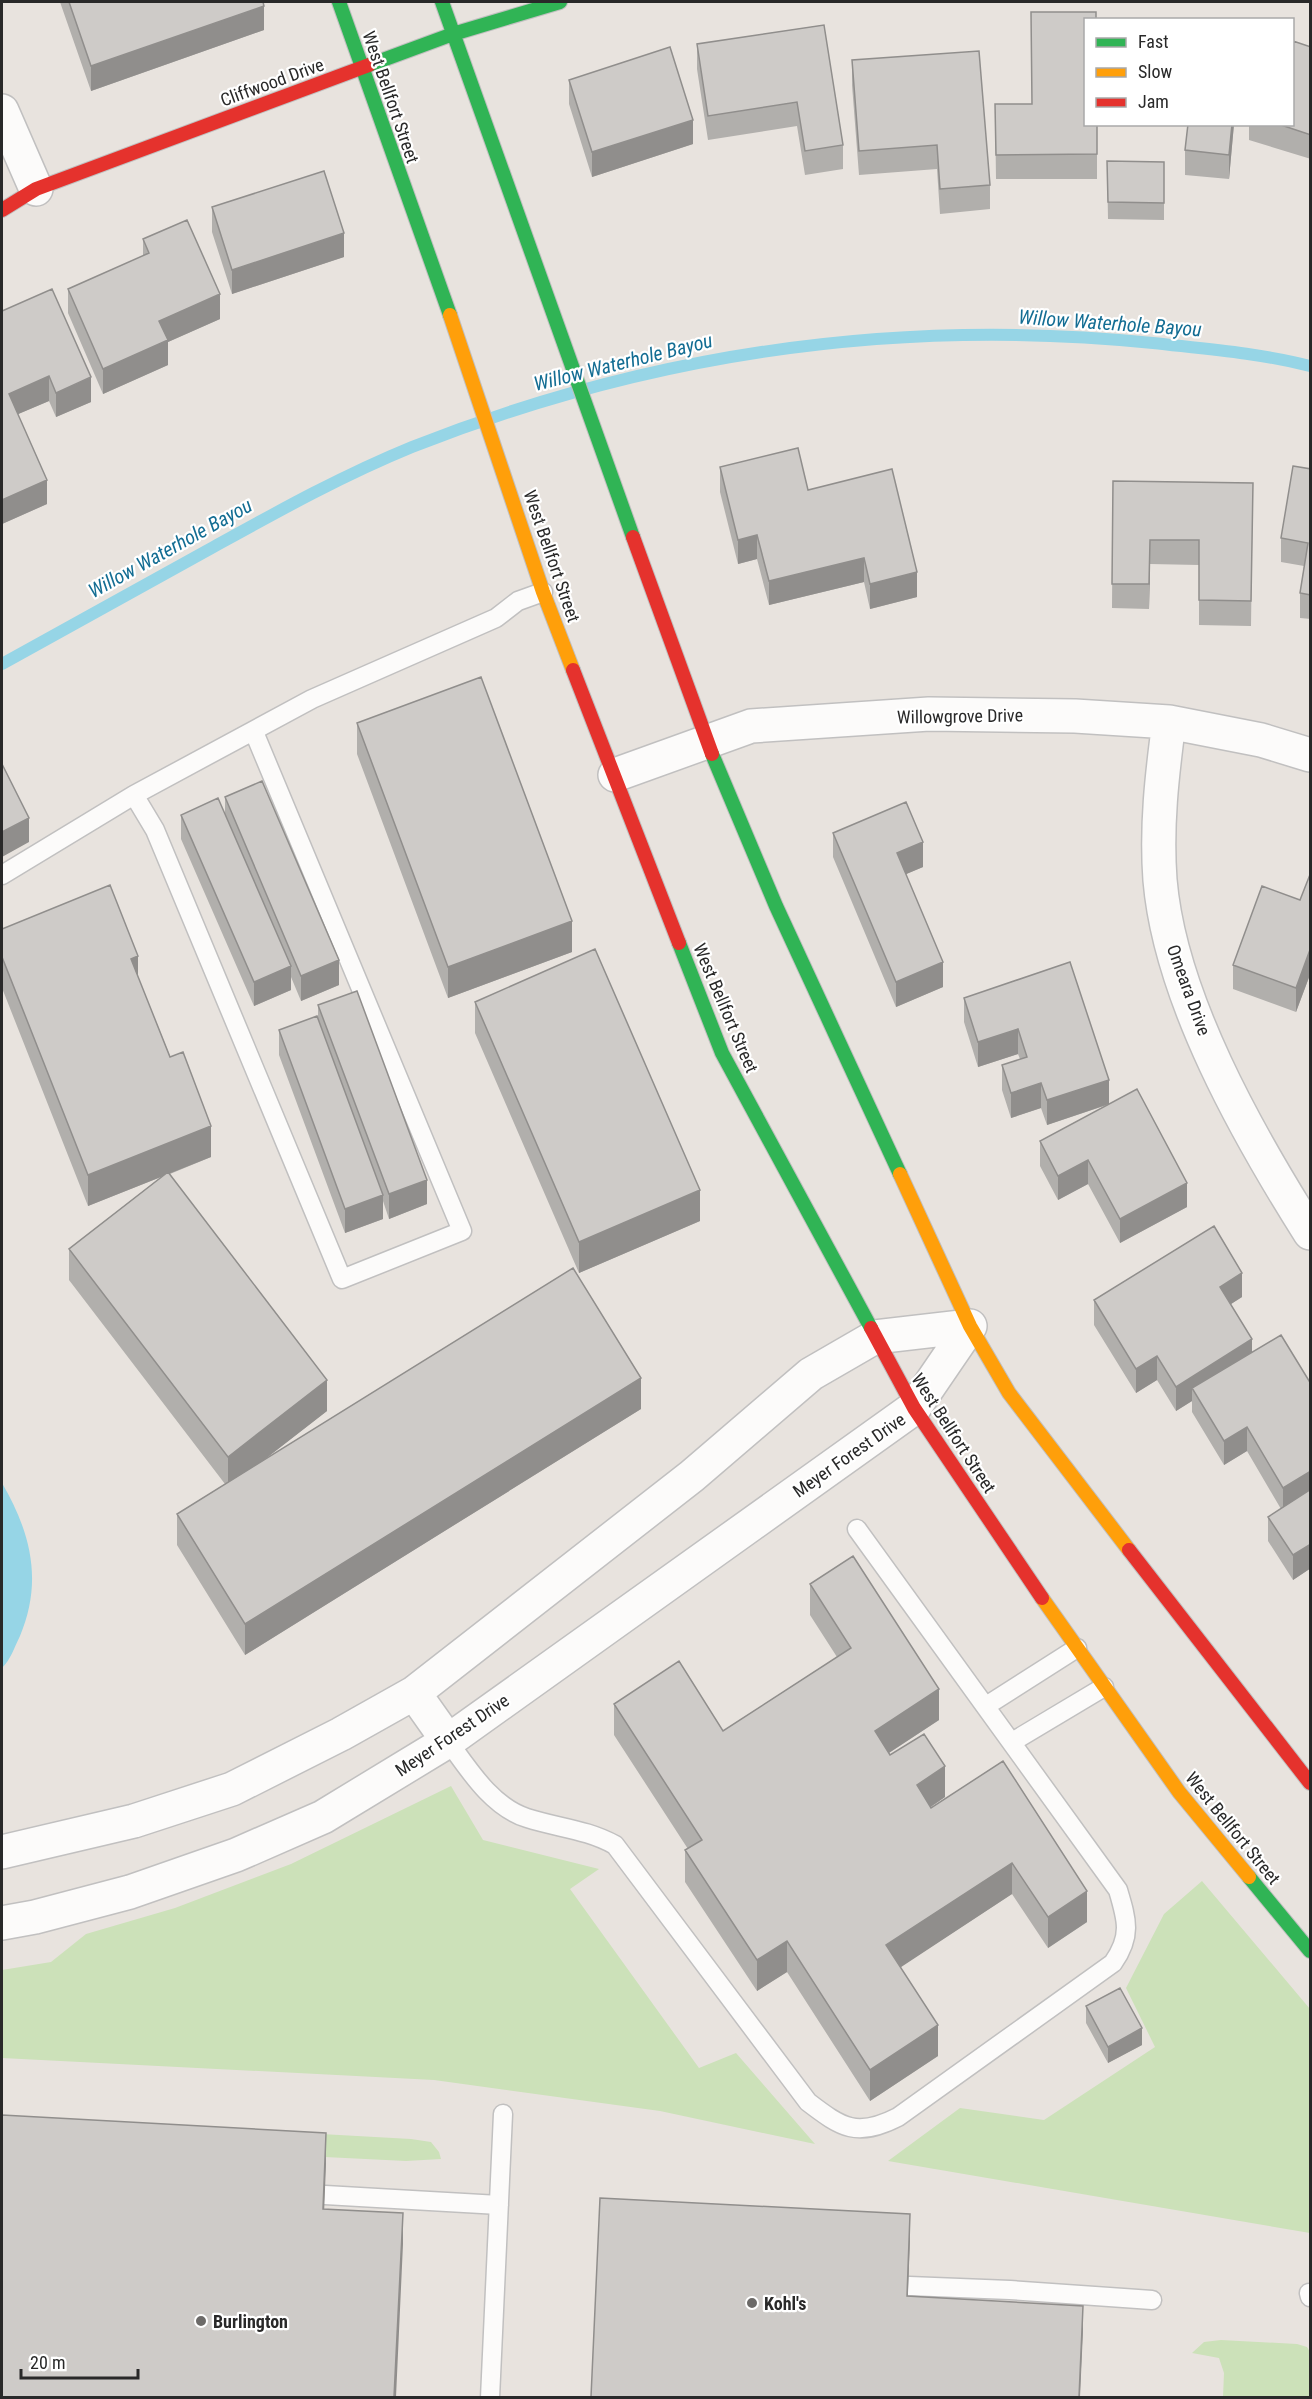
<svg xmlns="http://www.w3.org/2000/svg" width="1312" height="2399" viewBox="0 0 1312 2399" font-family="'Roboto Condensed',sans-serif">
<rect width="100%" height="100%" fill="#e8e3de"/>
<path fill="#cce1b9" d="M451 1786 483 1840 599 1869 570 1889 699 2068 736 2053 815 2144 660 2111 434 2080 2 2058V1970L51 1962 86 1934 175 1908 291 1864Z
M1202 1881 1310 2009V2233L888 2161 960 2108 1044 2120 1155 2047 1126 1988 1164 1914Z
M2 2121 230 2129 411 2139 431 2142 439 2152 441 2159 406 2161 2 2141Z
M1221 2340 1297 2344 1307 2347 1310 2352V2397H1223L1224 2373 1219 2358 1192 2353 1204 2342Z"/>
<path fill="#96d5e6" d="M2 1483C31 1533 43 1581 20 1636 14 1648 11 1659 2 1668Z"/>
<g fill="none" stroke-linecap="round" stroke-linejoin="round">
<path stroke="#96d5e6" stroke-width="12" d="M2 664C70 626 139 588 208 550 275 513 341 476 412 447 650 353 898 317 1153 343 1206 349 1259 353 1310 366"/>
<g stroke="#c1c0c0" stroke-width="21">
<path id="lane" d="M134 795 155 830 342 1279 462 1231 254 732
M2 875 134 795 312 699 496 618 518 601 543 592
M986 1706 1077 1648
M448 1741C469 1770 492 1807 527 1818 558 1828 586 1829 615 1845L808 2102C842 2128 857 2138 898 2117L1113 1963C1132 1936 1127 1920 1118 1890L857 1529
M1012 1742 1104 1687
M325 2195 499 2205
M909 2286 1010 2290 1152 2300
M1309 2293 1310 2297
M490 2398 503 2114"/>
</g>
<g stroke="#c1c0c0" stroke-width="36">
<path id="street" d="M2 111 36 189
M1169 722C1162 775 1156 826 1160 880 1170 998 1248 1135 1310 1233
M615 775 751 726 929 714 1075 716 1169 722 1261 740 1310 755
M414 1693 448 1741
M2 1852 134 1821 232 1789 341 1734 414 1693 692 1476 811 1374 875 1337 970 1326
M2 1923 35 1917 130 1892 236 1855 323 1817 448 1741 914 1408 970 1326"/>
</g>
<g stroke="#c1c0c0" stroke-width="16">
<path id="fast" d="M339 2 450 315
M442 2 633 537
M369 65 453 34 560 2
M712 754 776 906 900 1174
M679 943 722 1053 871 1328
M1249 1877 1310 1951"/>
</g>
<g stroke="#c1c0c0" stroke-width="16">
<path id="slow" d="M450 315 543 592 573 670
M900 1174 970 1326 1009 1393 1129 1550
M1042 1598 1179 1792 1249 1877"/>
</g>
<g stroke="#c1c0c0" stroke-width="16">
<path id="jam" d="M2 210 36 189 369 65
M633 537 712 754
M573 670 679 943
M871 1328 914 1408 1042 1598
M1129 1550 1310 1783"/>
</g>
<use href="#lane" stroke="#fcfbfa" stroke-width="18"/>
<use href="#street" stroke="#fcfbfa" stroke-width="33"/>
<use href="#fast" stroke="#30b455" stroke-width="14"/>
<use href="#slow" stroke="#ff9f0a" stroke-width="14"/>
<use href="#jam" stroke="#e5322d" stroke-width="14"/>
</g>
<path fill="#b1afac" d="M60 2H263L264 30 91 91Z
M824 25 843 145V169L805 175 797 126 708 140 697 69V44Z
M1311 47V159L1249 140V124H1293Z
M852 60 990 185V209L940 214 937 169 859 175 852 85Z
M569 80 693 144 592 177 569 104Z
M995 104H1031L1097 124V179H996Z
M1188 124H1234L1229 179 1185 175V150Z
M1107 161 1164 162V220L1108 219Z
M212 207 344 257 232 294 212 232Z
M143 239 220 319 168 342V365L103 394 68 313V289L143 256Z
M2 311 91 402 56 417 49 401 18 414 47 504 2 524Z
M720 467 808 490 917 597 870 609 864 582 769 605 757 559 738 564 720 492Z
M1311 469V619L1300 618V593L1304 566 1281 562V538Z
M1113 481 1253 483 1251 626 1199 625V565L1150 564 1149 609 1112 608Z
M357 723 572 952 448 998 357 754Z
M225 797 339 985 301 1001 291 977V990L254 1006 181 839V815L225 813Z
M833 833 923 867 906 874 943 987 896 1007 833 857Z
M1311 872V972L1296 1012 1233 989V965L1300 900Z
M2 929 138 977 211 1157 170 1174 327 1411 265 1459 641 1409 245 1655 177 1545V1514L225 1484 69 1280V1249L161 1177 88 1206 2 988Z
M1070 962 1109 1104 1187 1207 1120 1243 1088 1184 1058 1200 1040 1166V1141L1107 1105 1047 1125 1041 1108 1011 1118 1002 1090V1065L1020 1059 1018 1054 978 1067 964 1022V998Z
M475 1002 700 1221 579 1273 475 1033Z
M318 1005 427 1204 389 1219 383 1201V1219L345 1233 279 1055V1030L318 1020Z
M1242 1297 1231 1304 1252 1352 1311 1384V1568L1293 1580 1268 1541V1517L1281 1509 1247 1451 1224 1465 1192 1412V1401L1176 1411 1157 1380 1136 1393 1094 1325V1300Z
M810 1584 939 1720 889 1753 890 1755 945 1797 931 1807V1808L1003 1761 1087 1922 1048 1948 1012 1894 900 1967 938 2056 870 2101 787 1972 757 1991 685 1882V1850L688 1849 614 1735V1704L723 1731 837 1657 810 1615Z
M1086 2006 1142 2045 1108 2063 1086 2023Z"/>
<path fill="#908e8c" d="M264 6V30L91 91V66Z
M693 120V144L592 177V152Z
M1232 124H1234L1229 179V155Z
M344 233V257L232 294V270Z
M220 294V319L168 342V365L103 394V369L159 321Z
M49 376V401L9 418V394Z
M91 377V402L56 417V393Z
M47 480V504L2 524V500Z
M757 535V559L738 564V540Z
M1150 540V564L1149 609V584Z
M864 558V582L769 605V581Z
M917 572V597L870 609V584Z
M29 818V842L2 857V832Z
M923 842V867L897 878V853Z
M572 921V952L448 998V967Z
M1311 947V972L1296 1012V988Z
M138 956V987L131 959Z
M339 960V985L301 1001V976Z
M943 962V987L896 1007V982Z
M291 966V990L254 1006V982Z
M1018 1029V1054L978 1067V1042Z
M1109 1080V1104L1047 1125V1100Z
M1041 1083V1108L1011 1118V1093Z
M211 1126V1157L88 1206V1175Z
M1088 1160V1184L1058 1200V1176Z
M427 1180V1204L389 1219V1194Z
M1187 1183V1207L1120 1243V1219Z
M700 1190V1221L579 1273V1242Z
M383 1195V1219L345 1233V1209Z
M1242 1273V1297L1220 1311V1287Z
M1252 1339V1364L1192 1388V1401L1176 1411V1387Z
M1157 1356V1380L1136 1393V1369Z
M641 1378V1409L245 1655V1624Z
M327 1380V1411L228 1488V1457Z
M1247 1427V1451L1224 1465V1441Z
M1311 1471V1496L1283 1512V1488Z
M1311 1544V1568L1293 1580V1555Z
M939 1689V1720L875 1762V1731Z
M945 1766V1797L917 1816V1785Z
M1012 1863V1894L886 1977V1945Z
M1087 1891V1922L1048 1948V1917Z
M787 1941V1972L757 1991V1960Z
M938 2025V2056L870 2101V2070Z
M1142 2028V2045L1108 2063V2047Z
M326 2133V2164L323 2240V2209Z
M403 2213V2244L396 2397H394Z
M910 2214V2239L907 2320V2296Z
M1083 2306V2331L1080 2397H1079Z"/>
<path fill="#cecbc8" stroke="#908e8c" stroke-width="1.5" d="M69 2H263L264 6 91 66Z
M1031 12H1096V20H1086V124H1097V154L996 155 995 104H1032Z
M824 25 843 145 805 151 797 102 708 116 697 44Z
M1293 41 1311 47V135L1278 124H1293Z
M670 47 693 120 592 152 569 80Z
M979 51 990 185 940 189 937 145 859 151 852 60Z
M1188 124H1232L1229 155 1185 150Z
M1107 161 1164 162V203L1108 202Z
M324 171 344 233 232 270 212 207Z
M187 220 220 294 159 321 168 340 103 369 68 289 149 253 143 239Z
M52 289 91 377 56 393 49 376 9 394 47 480 2 500V311Z
M798 448 808 490 892 469 917 572 870 584 864 558 769 581 757 535 738 540 720 467Z
M1293 466 1311 469V595L1300 593 1308 543 1281 538Z
M1113 481 1253 483 1251 601 1199 600V540H1150L1149 584H1112Z
M481 677 572 921 448 967 357 723Z
M2 764 29 818 2 832Z
M262 781 339 960 301 976 225 797Z
M218 798 291 966 254 982 181 815Z
M906 802 923 842 897 853 943 962 896 982 833 833Z
M1311 872V947L1296 988 1233 965 1262 886 1300 900Z
M110 885 138 956 131 959 170 1057 183 1052 211 1126 88 1175 2 957V929Z
M595 949 700 1190 579 1242 475 1002Z
M1070 962 1109 1080 1047 1100 1041 1083 1011 1093 1002 1065 1027 1057 1018 1029 978 1042 964 998Z
M357 991 427 1180 389 1194 318 1005Z
M317 1016 383 1195 345 1209 279 1030Z
M1137 1089 1187 1183 1120 1219 1088 1160 1058 1176 1040 1141Z
M168 1172 327 1380 228 1457 69 1249Z
M1214 1226 1242 1273 1220 1287 1252 1339 1176 1387 1157 1356 1136 1369 1094 1300Z
M573 1268 641 1378 245 1624 177 1514Z
M1281 1335 1311 1384V1471L1283 1488 1247 1427 1224 1441 1192 1388Z
M1311 1489V1544L1293 1555 1268 1517Z
M853 1556 939 1689 875 1731 890 1755 924 1734 945 1766 917 1785 931 1808 1003 1761 1087 1891 1048 1917 1012 1863 886 1945 938 2025 870 2070 787 1941 757 1960 685 1850 702 1840 614 1704 679 1661 723 1731 851 1648 810 1584Z
M1120 1988 1142 2028 1108 2047 1086 2006Z
M2 2115 326 2133 323 2209 403 2213 394 2397H2Z
M600 2198 910 2214 907 2296 1083 2306 1079 2397H591Z"/>
<g fill="#6c6a68" stroke="#fff" stroke-width="2">
<circle cx="752" cy="2303" r="6"/>
<circle cx="201" cy="2321" r="6"/>
</g>
<g text-anchor="middle" dominant-baseline="central" stroke-width="4.5" stroke-linejoin="round" paint-order="stroke">
<g font-size="18" fill="#292929" stroke="#fff">
<text transform="translate(272 82) rotate(-20)">Cliffwood Drive</text>
<text transform="translate(391 97) rotate(71)">West Bellfort Street</text>
<text transform="translate(552 556) rotate(71)">West Bellfort Street</text>
<text transform="translate(960 716) rotate(-1)">Willowgrove Drive</text>
<text transform="translate(1189 990) rotate(70)">Omeara Drive</text>
<text transform="translate(726 1008) rotate(67)">West Bellfort Street</text>
<text transform="translate(954 1433) rotate(57)">West Bellfort Street</text>
<text transform="translate(849 1455) rotate(-35)">Meyer Forest Drive</text>
<text transform="translate(452 1735) rotate(-34)">Meyer Forest Drive</text>
<text transform="translate(1233 1828) rotate(51)">West Bellfort Street</text>
</g>
<g font-size="18" font-weight="bold" fill="#292929" stroke="#fff" text-anchor="start">
<text x="764" y="2303">Kohl's</text>
<text x="213" y="2321">Burlington</text>
</g>
<g font-size="20" font-style="italic" fill="#136d93" stroke="#fff">
<text transform="translate(1110 323) rotate(4)">Willow Waterhole Bayou</text>
<text transform="translate(623 362) rotate(-14)">Willow Waterhole Bayou</text>
<text transform="translate(170 548) rotate(-29)">Willow Waterhole Bayou</text>
</g>
</g>
<rect width="1312" height="2399" fill="none" stroke="#292929" stroke-width="6"/>
<rect x="1084" y="18" width="210" height="108" fill="#ffffff" stroke="#a9a9a9" stroke-width="1.5"/>
<rect x="1096" y="38" width="30" height="9" fill="#30b455" stroke="#a9a9a9" stroke-width="1.5"/>
<text x="1138" y="48" font-size="18" fill="#292929">Fast</text>
<rect x="1096" y="68" width="30" height="9" fill="#ff9f0a" stroke="#a9a9a9" stroke-width="1.5"/>
<text x="1138" y="78" font-size="18" fill="#292929">Slow</text>
<rect x="1096" y="98" width="30" height="9" fill="#e5322d" stroke="#a9a9a9" stroke-width="1.5"/>
<text x="1138" y="108" font-size="18" fill="#292929">Jam</text>
<path d="M21 2369v9h117v-9" fill="none" stroke="#292929" stroke-width="3"/>
<text x="30" y="2369" font-size="18" fill="#292929" stroke="#ffffff" stroke-width="4.5" paint-order="stroke">20 m</text>
</svg>
